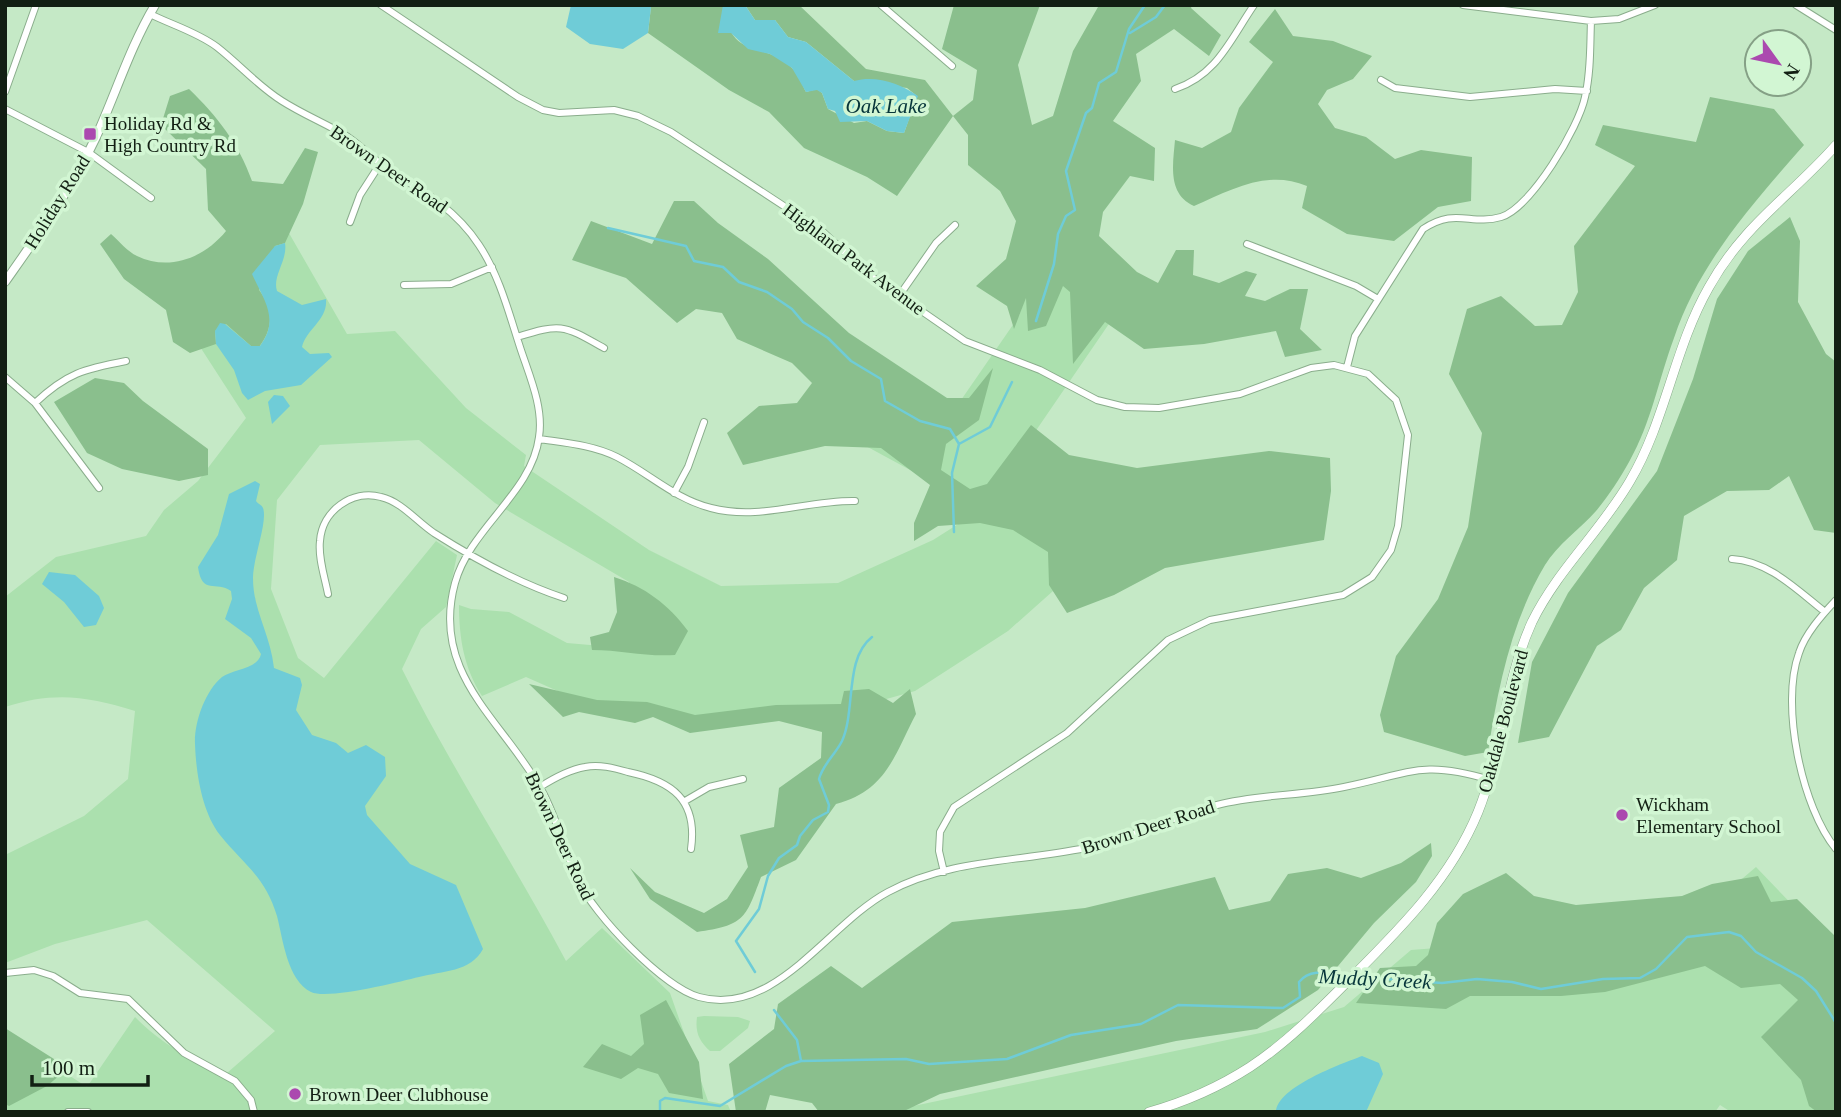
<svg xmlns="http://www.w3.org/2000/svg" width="1841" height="1117" viewBox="0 0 1841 1117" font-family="Georgia,serif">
<rect width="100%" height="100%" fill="#c5e9c6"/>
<path fill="#abe0ae" d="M278 214 347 334 395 331 466 408 526 455 524 466 649 550 721 586 838 583 933 540 982 509 829 426 950 416 1019 316 1026 296 1050 271 1115 315 983 508 1090 558 1008 631 915 691 847 710 684 720 578 700 526 677 482 696C464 668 459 638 459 605L471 609 509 612 567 643 613 647 629 582 495 503 419 440 320 445 277 500 271 589 298 658 324 678 436 541 457 555 446 607 421 629 402 669C452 769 513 862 566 961L602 928 670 993 708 1101 728 1105 731 1112H5V1034L87 1087 135 1017C162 1044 191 1061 227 1073L275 1031 147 920 55 944 5 963V855L84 816 128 779 135 711C88 696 53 691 5 707V597L56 557 146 536 164 510 198 481 246 418 195 339Z
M1756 867 1830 944 1836 1112H1731L1720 1105 1715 1112H885L1265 1032 1344 1007 1411 950 1683 929Z
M704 1016 738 1017 750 1021 748 1028 720 1051H710C699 1041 695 1032 697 1017Z"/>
<path fill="#8abf8d" d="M667 5H723C731 63 763 39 792 68 798 73 802 84 806 92L817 89 822 93 828 109 854 123 867 121 887 131 904 133 917 96 907 88 854 81 806 42 788 37 775 20H755L745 5H799L866 69 925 80 953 116 973 100 977 70 942 49 954 5H1040L1018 65 1032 125 1053 116 1073 51 1098 7 1192 5 1191 8 1221 35 1209 56 1174 29 1136 54 1141 81 1113 121 1155 148 1154 181 1130 176 1103 212 1099 236 1137 272 1158 283 1176 250H1194L1193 275 1219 283 1246 271 1257 274 1245 296 1265 301 1290 289H1308L1300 329 1322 350 1285 357 1276 331 1204 344 1144 349 1105 322 1073 364 1070 292 1063 286 1046 326 1028 331 1026 298 1014 329 1007 306 976 286 1006 259 1016 221 1000 191 968 165V135L953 116 897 196 867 177 804 148 769 112 729 90 648 33 651 7Z
M1275 9 1293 36 1333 41 1372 56 1353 79 1327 90 1318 104 1335 128 1366 137 1395 159 1421 150 1472 157 1471 201 1438 207 1394 241 1347 234 1302 208 1307 186C1267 169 1231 190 1194 206 1167 194 1173 164 1175 140L1202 148 1231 132 1239 108 1273 62 1249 42Z
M189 89C217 116 239 144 252 181L283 184 305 148 318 152 303 204 285 243 275 246 259 290C273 308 274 328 259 347L251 346 226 324 215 331 216 344 190 353 173 342 166 310 124 279 100 244 111 234C119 241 128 252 137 256 170 272 205 257 226 231L208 210 206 169 161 125 170 96Z
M1710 97 1774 109 1804 145C1753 203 1699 263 1674 338 1658 381 1652 421 1629 462 1620 478 1608 497 1596 511 1580 529 1557 545 1545 565 1511 622 1498 688 1488 752L1465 756 1384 732 1380 715 1396 656 1438 599 1468 527 1482 433 1449 374 1467 309 1501 296 1535 326 1562 325 1578 292 1574 246 1635 166 1595 145 1603 125 1696 142Z
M674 201H694L718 223 768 259 849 333 947 398H969L993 368 979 420 946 444 941 470 970 489 987 484 1031 425 1069 455 1137 468 1269 451 1330 458 1331 491 1324 540 1165 568 1114 595 1067 613 1049 585 1048 552 1013 530 980 523 938 526 914 541V523L930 485 881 448 825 446 743 465 727 433 759 406 797 403 812 383 792 363 737 339 722 313 696 309 677 323 626 278 572 260 591 221 652 244Z
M1790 217 1800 241 1798 302 1826 354 1836 362V533L1814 530 1789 476 1769 490 1727 491 1684 516 1677 560 1644 588 1621 630 1597 646 1549 737 1518 743 1532 662 1568 593 1657 471 1693 379 1717 299 1748 251Z
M95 378 124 383 143 401 208 449V475L179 481 122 469 87 453 54 402Z
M614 577C645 587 668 604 688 631L675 655C646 657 621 650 592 650L590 637 609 632 617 612Z
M529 684 597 700 647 702 695 715 776 705 841 704 844 691 869 689 893 703 910 689 916 714C894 756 886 791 836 804L796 860 761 877C745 920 744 925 697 932L650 899 630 868 655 892 704 913 727 899 748 867 740 835 774 827 779 788 821 758 822 732 779 721 690 733 653 717 635 723 579 712 563 717Z
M1431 843 1432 856 1416 882 1374 923 1318 990 1257 1029 1176 1041 940 1094 902 1112H819L812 1103 770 1095 765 1112H736L729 1064 774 1029 778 1004 831 966 862 988 952 922 1085 908 1215 877 1229 910 1270 901 1288 874 1327 868 1361 878 1401 863Z
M1506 873 1534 896 1576 905 1682 896 1712 884 1758 876 1771 902 1797 899 1836 937V1112H1817L1809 1106 1801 1080 1761 1037 1798 1000 1780 984 1741 988 1705 966 1605 992 1561 996H1470L1446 1009 1356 1003 1380 968 1416 966 1428 955 1437 923 1463 894Z
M666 1000 699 1062 703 1099 669 1093 658 1074 638 1068 621 1079 583 1067 602 1044 631 1056 644 1044 640 1015Z
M5 1028 54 1059 60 1075 47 1086 9 1106 5 1104Z"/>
<path fill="#6fccd7" d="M571 5 651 7 648 33 623 49 590 44 566 27Z
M723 5H745L755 20H775L788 37 806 42 854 81C875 75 900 83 918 96L904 133 887 131 867 121 840 122 835 111 828 109 822 93 817 90 806 92 792 68 770 54 748 49 731 33H718Z
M285 243C288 260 272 276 277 291L302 305 326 299C328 320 306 329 302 347L310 354 329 353 332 357 301 385 265 391 248 400 242 393 234 370 216 344 215 331 220 323 225 324 251 346H260C280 320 264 300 252 274L275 246Z
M274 395 283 396 290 406 272 424 268 402Z
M255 481 260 484 256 501C258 504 262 505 263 508 268 521 253 558 253 578 253 611 270 633 274 668L300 678 302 685 296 710 312 735 336 743 348 753 366 745 385 757 386 776 365 806 367 815 410 864 456 885 483 949C471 972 442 971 419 977 398 982 328 1000 311 992 287 980 283 939 277 916 265 876 244 865 220 835 202 812 196 773 195 744 194 723 205 691 222 677 233 669 258 669 261 654L251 638 225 619 232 599 231 591C216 580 202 596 198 567L218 535 229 494Z
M49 572 75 575 99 596 104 608 96 625 84 627 64 602 42 584Z
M1362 1056 1379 1063 1383 1074 1366 1112H1276C1277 1087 1341 1064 1362 1056Z"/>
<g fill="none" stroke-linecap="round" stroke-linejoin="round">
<path stroke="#6fccd7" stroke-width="2.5" d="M1130 33 1156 17 1165 5
M608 228 686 246 694 261 723 267 739 282 767 292 792 309 803 322 828 338 851 361 881 379 885 401 920 421 950 429 959 444
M1036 321 1054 264 1058 234 1066 216 1075 210 1066 171 1086 113 1092 108 1099 83 1116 72 1129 29 1145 5
M954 532 952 473 959 444 990 427 1012 382
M755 972 736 941 759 909 768 876 779 858 797 845 800 836 813 820 828 812 829 805 819 779C823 764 835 755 842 741 856 710 844 659 872 637
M1356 977 1442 983 1477 979 1512 982 1541 989 1603 979 1640 978 1656 969 1687 937 1729 932 1741 936 1756 952 1802 978 1816 991 1836 1023
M774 1010 797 1040 801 1061
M660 1112V1101L665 1098 720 1106 786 1066 801 1061 906 1059 929 1064 1007 1059 1071 1035 1141 1024 1178 1005 1283 1008 1300 997 1299 982C1312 966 1332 975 1350 976"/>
<g stroke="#8aad8c" stroke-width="8">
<path id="minor" d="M381 5 518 97 543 110 559 113 614 110 638 116 671 132 822 231 868 274 965 341 1040 370 1097 400 1125 407 1159 408 1240 394 1311 368 1334 365 1368 374 1396 400 1408 435 1398 526 1391 550 1372 577 1343 595 1210 620 1168 640 1067 733 954 807 940 832 939 851 944 872
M881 5 952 66
M1463 5 1591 21 1619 19 1655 5
M1796 5 1836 30
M150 14C172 25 197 32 217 47 240 65 258 86 282 101 304 115 327 124 348 137 363 147 375 161 390 171 425 192 456 210 479 245 499 275 508 310 519 344 528 373 544 406 539 437 532 493 470 528 455 583 430 675 504 721 542 791 558 820 564 851 578 880 594 915 663 987 699 997 775 1018 828 924 888 892 949 859 1019 862 1085 848 1131 839 1172 816 1217 805 1259 794 1302 796 1344 787 1409 774 1421 759 1490 780
M1381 80 1395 88 1470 97 1555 89 1587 91
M1175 89C1217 75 1230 40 1254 5
M5 92 36 5
M5 109 88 152 151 198
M350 222 360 195 380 164
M1247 244 1356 286 1378 299
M404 285 451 284 492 267
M899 296 936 243 955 225
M517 337C562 323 563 325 604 348
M1347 367 1355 336 1423 229C1456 207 1470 226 1501 217 1531 208 1579 127 1585 97 1591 72 1590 46 1591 21
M5 377 35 403 99 488
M35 403C67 373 84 369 126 361
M539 439C566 443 593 445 617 457 650 474 675 499 711 508 760 521 806 500 855 501
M674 493 688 467 704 422
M1732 559C1769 561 1797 590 1825 612
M328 594C325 578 318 558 320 541 322 511 352 489 381 497 402 502 416 521 434 533 475 559 518 583 564 598
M1836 600C1822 615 1805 634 1799 653 1780 705 1802 808 1836 849
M540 787C554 778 568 770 585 767 599 764 614 768 628 772 672 781 698 800 691 849
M685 801 709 787 743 779
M5 973 34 970 53 976 80 993 128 999 184 1053 235 1081 251 1100 254 1112
M68 1112H88"/>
</g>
<g stroke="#8aad8c" stroke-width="10">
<path id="tertiary" d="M5 282C38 235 72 188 96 137 116 93 130 47 155 5"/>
</g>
<g stroke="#8aad8c" stroke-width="10">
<path id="secondary" d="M1149 1112C1185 1102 1219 1087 1250 1067 1288 1042 1320 1009 1352 977 1401 928 1451 878 1478 812 1503 750 1504 683 1532 622 1558 569 1601 531 1630 481 1666 420 1674 348 1709 287 1744 224 1791 196 1836 145"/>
</g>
<use href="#minor" stroke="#fff" stroke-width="6"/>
<use href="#tertiary" stroke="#fff" stroke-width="8"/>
<use href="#secondary" stroke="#fff" stroke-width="9"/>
</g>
<g fill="#ab49af" stroke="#d2f6d3" stroke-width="2.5">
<rect x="83" y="127" width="14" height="14" rx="3.5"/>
<circle cx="1622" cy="815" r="7"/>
<circle cx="295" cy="1094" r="7"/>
</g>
<g text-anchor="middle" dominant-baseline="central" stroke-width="7" stroke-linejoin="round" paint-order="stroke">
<g font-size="19" fill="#121f13" stroke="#d2f6d3" text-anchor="start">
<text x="104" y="123">Holiday Rd &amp;<tspan x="104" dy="22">High Country Rd</tspan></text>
<text x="1636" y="804">Wickham<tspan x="1636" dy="22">Elementary School</tspan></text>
<text x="309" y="1094">Brown Deer Clubhouse</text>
</g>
<g font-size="19" fill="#121f13" stroke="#d2f6d3">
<text transform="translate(389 169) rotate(35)">Brown Deer Road</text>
<text transform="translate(57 202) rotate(-58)">Holiday Road</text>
<text transform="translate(854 259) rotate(37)">Highland Park Avenue</text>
<text transform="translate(1503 721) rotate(-75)">Oakdale Boulevard</text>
<text transform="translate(1148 827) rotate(-18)">Brown Deer Road</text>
<text transform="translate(560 836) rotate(65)">Brown Deer Road</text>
</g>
<g font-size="21" font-style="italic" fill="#06353a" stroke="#d2f6d3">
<text x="886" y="106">Oak Lake</text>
<text transform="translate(1375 979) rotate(3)">Muddy Creek</text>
</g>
</g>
<rect width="1841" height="1117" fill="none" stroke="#121f13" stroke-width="14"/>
<g transform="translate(1778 63) rotate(123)"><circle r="33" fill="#d2f6d3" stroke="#85a086" stroke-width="2"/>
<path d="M0-5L12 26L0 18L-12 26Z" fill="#ab49af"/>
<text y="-10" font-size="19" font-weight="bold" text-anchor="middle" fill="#121f13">N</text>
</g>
<path d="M32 1075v10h116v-10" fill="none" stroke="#121f13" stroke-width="3.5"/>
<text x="42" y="1075" font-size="21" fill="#121f13" stroke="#d2f6d3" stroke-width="5" paint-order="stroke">100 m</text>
</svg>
